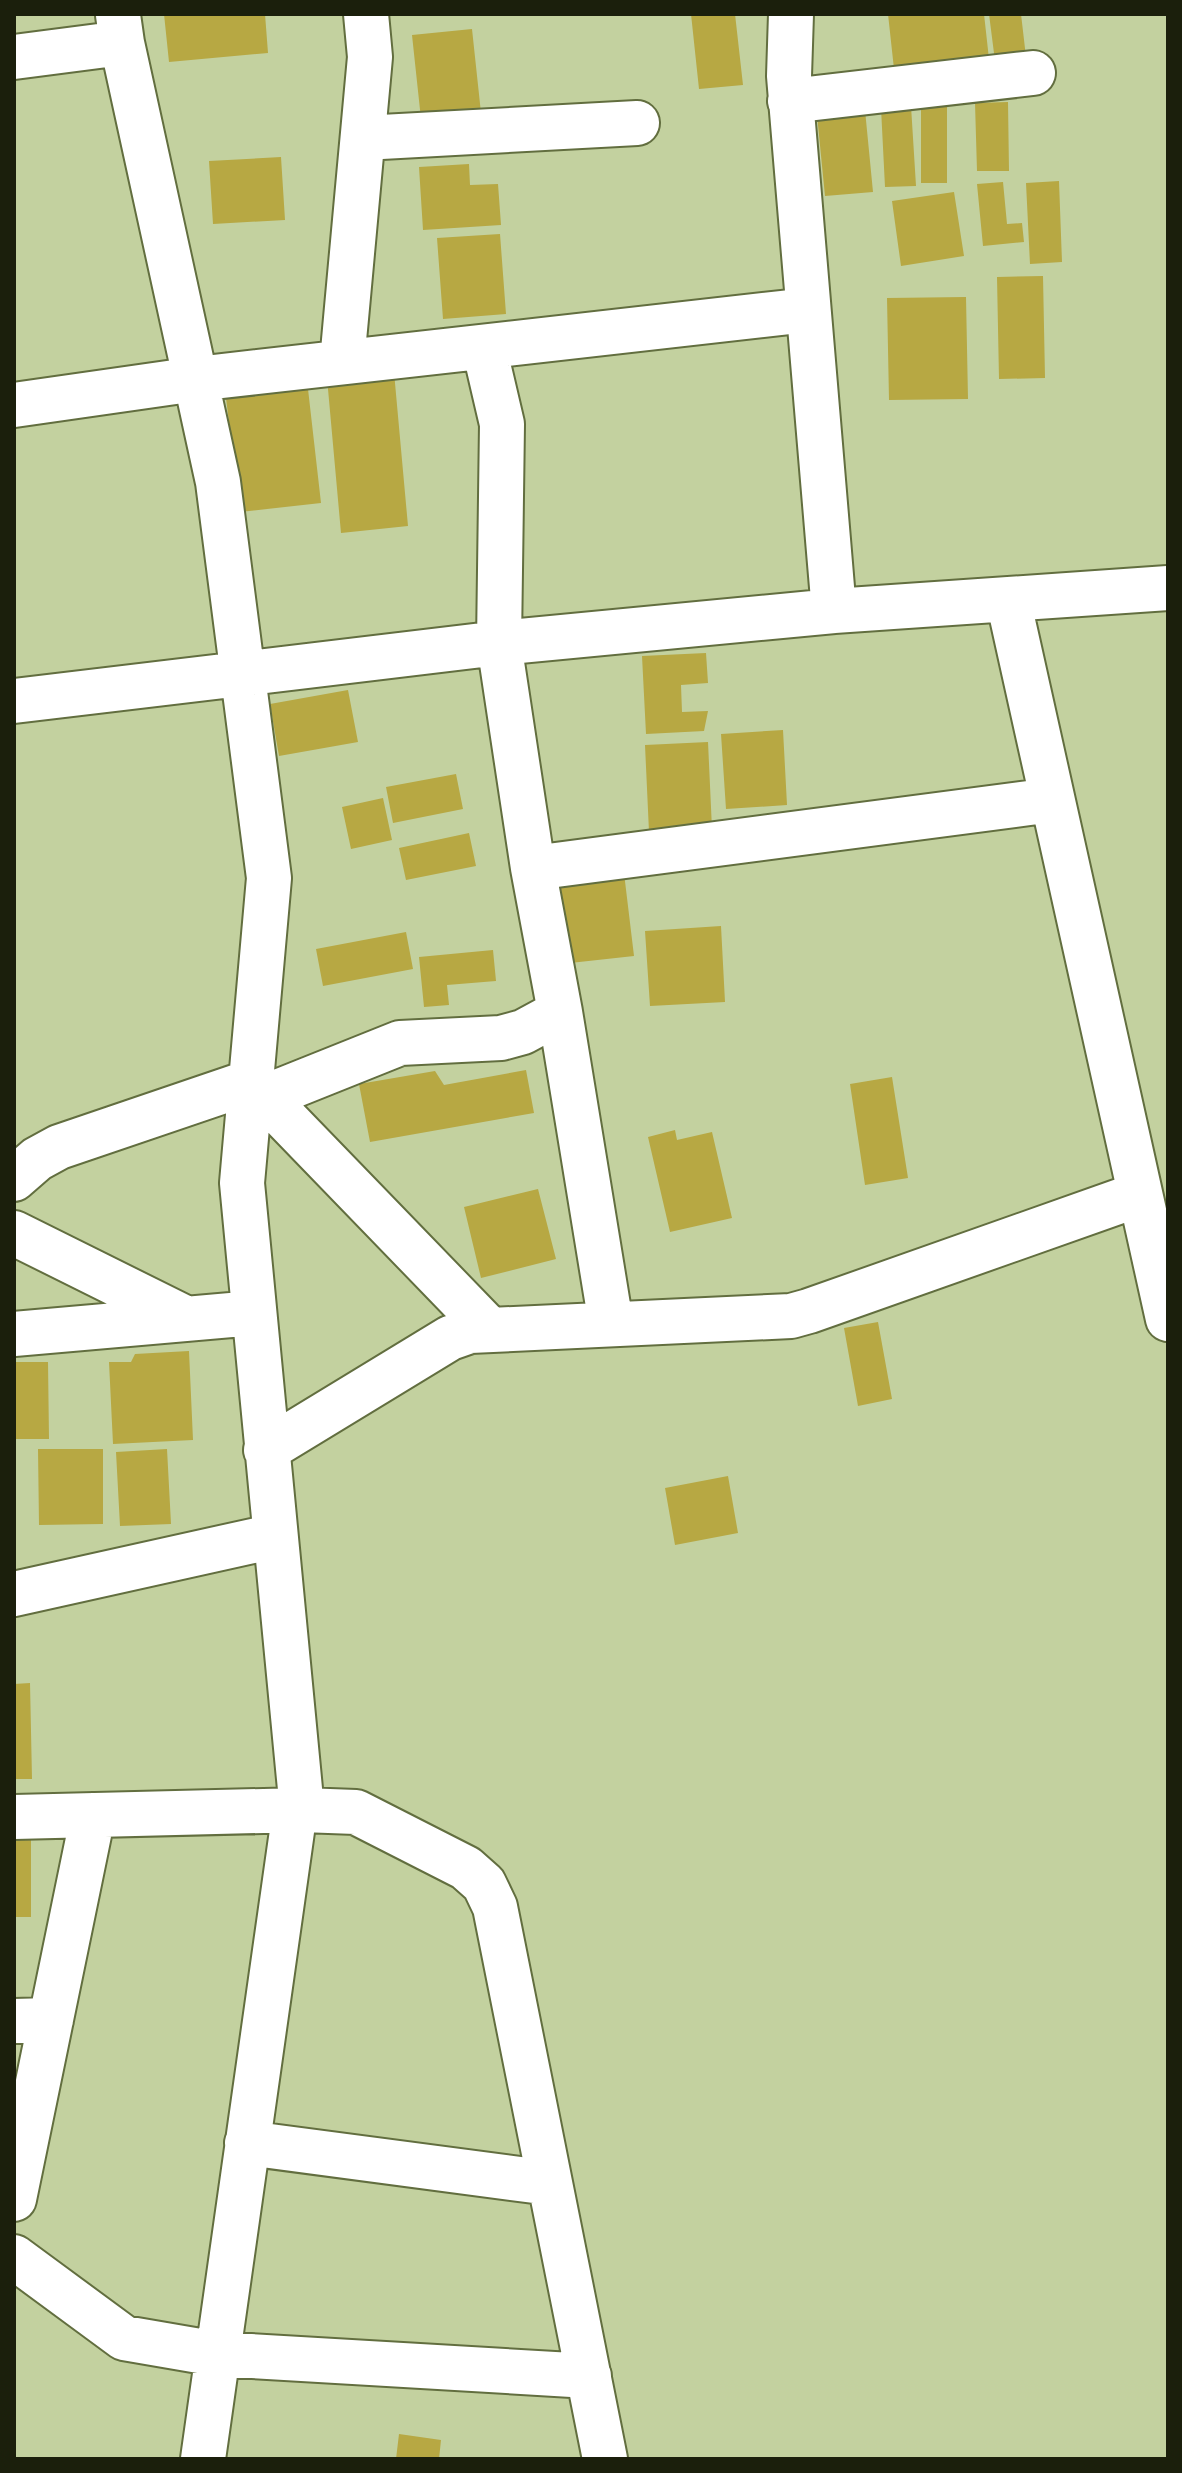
<svg xmlns="http://www.w3.org/2000/svg" width="1182" height="2473" viewBox="0 0 1182 2473" font-family="'Work Sans',sans-serif">
<rect width="100%" height="100%" fill="#c3d19f"/>
<path fill="#b7a843" d="M164 14H265L268 53 169 62Z
M691 14H735L743 85 699 89Z
M888 14H984L989 59 894 69Z
M989 14H1021L1026 57 995 61Z
M472 29 481 113 421 119 412 35Z
M1008 102 1009 171H977L975 103Z
M911 106 916 186 885 187 881 108Z
M921 106H947V183H921Z
M865 110 873 192 825 196 817 115Z
M281 157 285 220 213 224 209 161Z
M469 164 470 185 498 184 501 225 423 230 419 167Z
M1059 181 1062 262 1030 264 1026 183Z
M1003 182 1007 224 1022 223 1024 242 983 246 977 184Z
M954 192 964 256 901 266 892 201Z
M500 234 506 314 443 319 437 238Z
M1043 276 1045 378 999 379 997 277Z
M966 297 968 399 889 400 887 298Z
M394 372 408 526 341 533 327 378Z
M308 389 321 503 240 512 226 398Z
M706 653 708 683 681 685 682 712 708 711 704 731 646 734 642 656Z
M348 690 358 742 279 756 270 704Z
M783 730 787 805 726 809 721 734Z
M708 742 712 829 649 832 645 745Z
M456 774 463 809 393 823 386 787Z
M383 798 392 840 351 849 342 807Z
M469 833 476 866 406 880 399 848Z
M624 873 634 956 561 964 551 882Z
M721 926 725 1002 650 1006 645 931Z
M406 932 413 969 323 986 316 949Z
M493 950 496 981 447 985 449 1005 424 1007 419 957Z
M526 1070 534 1113 370 1142 359 1084 435 1071 444 1085Z
M892 1077 908 1178 865 1185 850 1084Z
M675 1130 677 1140 712 1132 732 1218 670 1232 648 1137Z
M538 1189 556 1259 481 1278 464 1207Z
M878 1322 892 1399 858 1406 844 1328Z
M189 1351 193 1440 113 1444 109 1362H131L135 1354Z
M14 1362H48L49 1439H14Z
M38 1449H103V1524L39 1525Z
M167 1449 171 1524 120 1526 116 1452Z
M728 1476 738 1533 675 1545 665 1488Z
M30 1683 32 1779H14V1684Z
M14 1835 16 1839H31V1917H14Z
M399 2434 441 2440 439 2459H396Z"/>
<g fill="none" stroke-linecap="round" stroke-linejoin="round">
<g stroke="#626e3f" stroke-width="48">
<path id="minor" d="M791 14 789 76 834 611
M122 43 218 482 269 878 242 1183 302 1810
M14 57 122 43 118 15
M790 101 1033 73
M363 138 637 123
M484 347 502 424 499 643 533 868 560 1012 611 1324
M342 362 370 57 366 14
M14 405 196 379 808 310
M1008 599 1168 1319
M14 701 499 643 834 611 1168 588
M533 868 1052 800
M265 1097 400 1043 501 1038 523 1032 560 1012
M14 1179 37 1159 59 1147 250 1082 488 1328
M14 1233 187 1319
M14 1334 254 1313
M266 1450 450 1338 470 1331 791 1316 809 1311 1140 1194
M14 1594 275 1536
M14 1817 302 1810 356 1812 466 1868 484 1884 495 1907 605 2459
M14 2021 51 2020
M247 2143 550 2183
M14 2199 93 1815
M14 2257 124 2338 217 2354 589 2376
M203 2459 295 1810"/>
</g>
<use href="#minor" stroke="#fff" stroke-width="44"/>
</g>
<rect width="1182" height="2473" fill="none" stroke="#1b1f0c" stroke-width="32"/>
</svg>
